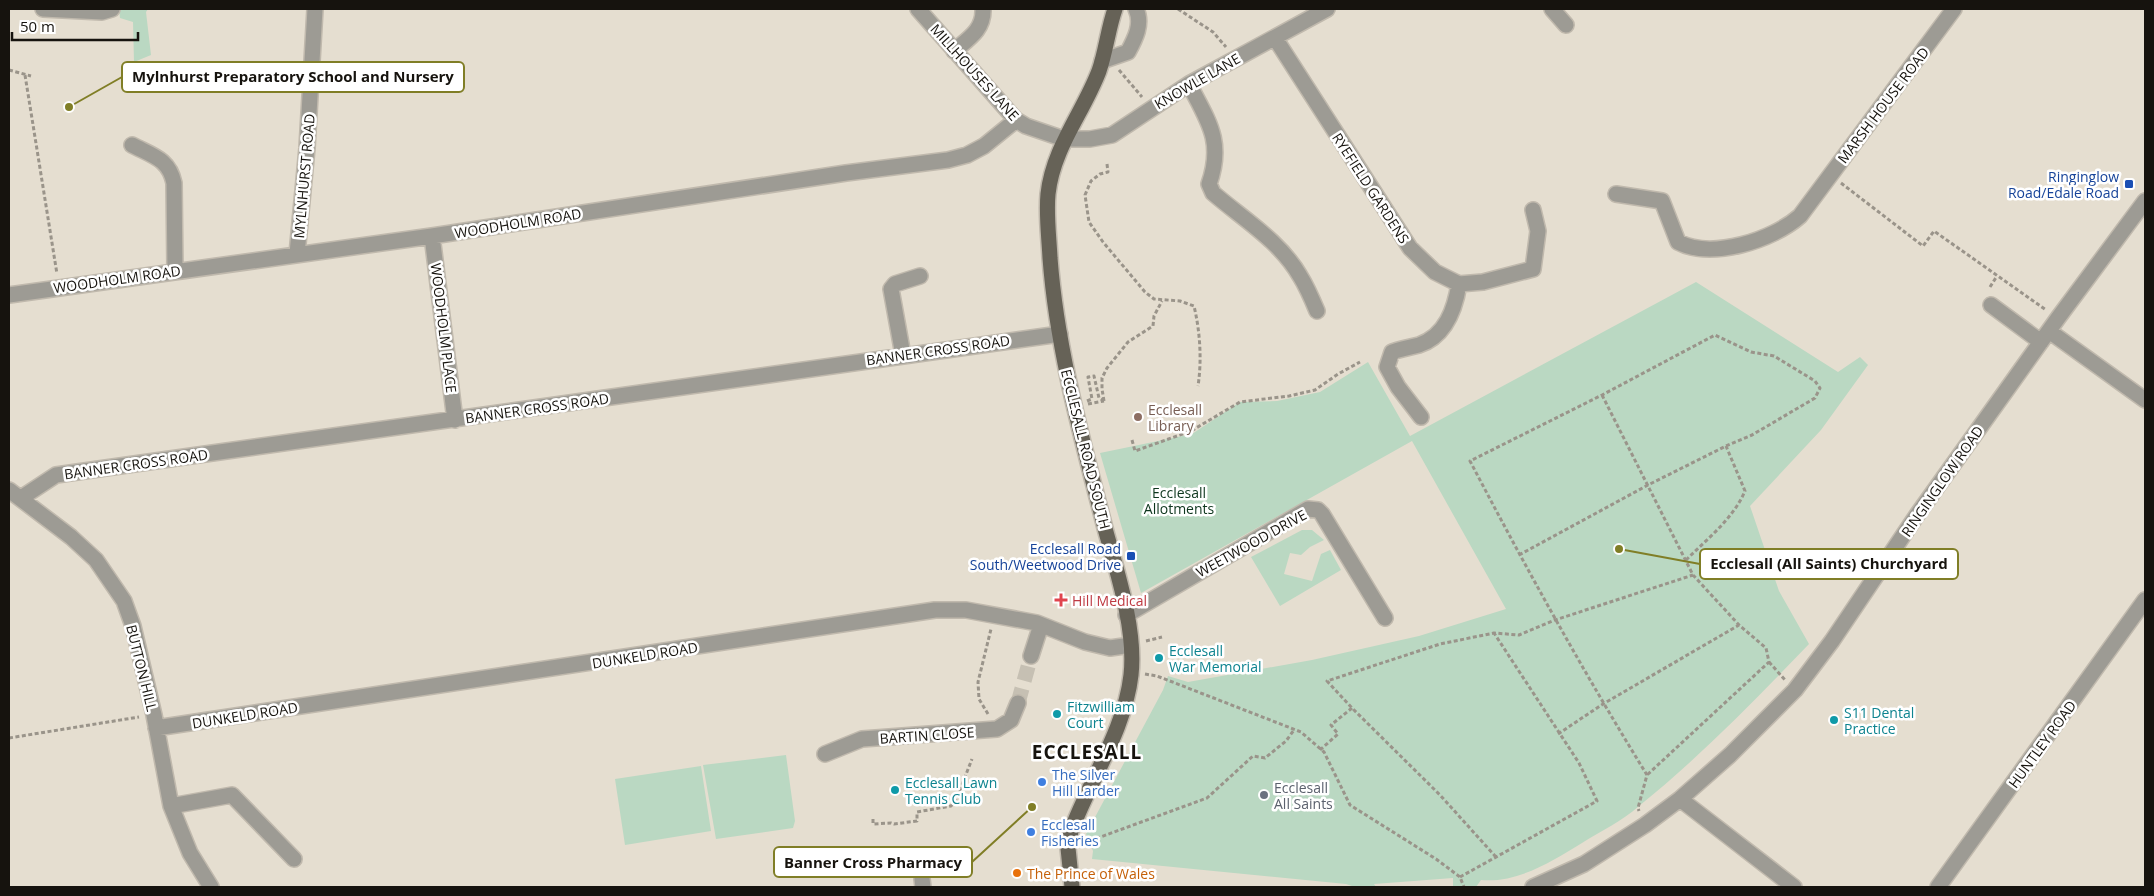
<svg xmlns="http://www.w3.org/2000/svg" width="2154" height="896" viewBox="0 0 2154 896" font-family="'Open Sans',sans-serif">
<rect width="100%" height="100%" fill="#e5ded0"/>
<path fill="#bad8c2" d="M119 9H148L146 12 151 55 134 62 133 22 120 18Z
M1696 282 1838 372 1860 357 1868 365 1821 430 1750 506 1779 591 1809 644C1755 700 1700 757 1639 806 1622 821 1601 831 1582 843 1551 862 1518 883 1481 880L1476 887H1453V878L1374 884 1376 887H1355L1346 884 1092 859 1093 851 1086 834 1163 690 1168 676 1188 682 1312 660 1419 636 1506 609 1412 441 1141 593 1100 453 1192 434 1240 402 1277 401 1320 392 1368 362 1410 436Z
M1302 530H1312L1324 540 1310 547 1301 555 1290 553 1284 574 1312 581 1321 554 1330 550 1341 570 1280 606 1251 557Z
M786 755 795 821 793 828 716 839 703 765Z
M701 766 711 831 625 845 615 779Z"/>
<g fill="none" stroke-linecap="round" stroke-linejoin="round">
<path stroke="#c6c0b3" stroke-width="15" stroke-dasharray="15 8" stroke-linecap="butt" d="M1018 703 1031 656"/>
<g stroke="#c0b9ad" stroke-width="18">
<path id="minor" d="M43 9 102 12 112 9
M918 9 1016 120 1026 126 1064 139H1090L1112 135 1189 84 1327 9
M1552 9 1566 25
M1275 38 1410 248 1435 272 1459 284 1483 282 1533 269 1538 231 1533 210
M954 51C968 39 984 30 983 9
M1102 61 1128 52C1135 39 1143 24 1136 9
M1189 84C1208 121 1224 141 1209 184L1213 193C1243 219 1280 241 1300 276 1307 287 1312 299 1317 311
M132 145C153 156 169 159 174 183L175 271
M1616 194 1662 201 1678 242C1712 260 1773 240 1800 216L1954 9
M432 236 455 420
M297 254 307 148 315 9
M9 295 432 236 846 173 948 160 967 155 984 146 1016 120
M1991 305 2041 342
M2049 331 2145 400
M903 355 891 289 895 284 920 276
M1421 417 1398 387 1387 367 1392 352C1401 349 1410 347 1419 345 1446 336 1455 309 1459 284
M9 490 71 537 96 560 124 601 133 626 154 715 171 806 190 853 211 887
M21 498 56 475 1060 334
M1126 615 1308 509 1318 510 1322 514 1385 618
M1031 656 1041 625
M156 728 935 610H966L1037 623 1085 642 1110 648 1131 645
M825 754 862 739 997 729 1011 720 1018 703
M1680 799 1794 887
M171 806 232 795 294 859
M922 879 923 887
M1533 887 1584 864 1645 825 1680 799 1730 755 1795 690 1832 641 1917 515 2058 318 2145 201
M1938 887 2145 600"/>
</g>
<g stroke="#c0b9ad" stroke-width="18">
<path id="major" d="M1072 887 1068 848 1071 831C1090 780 1125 729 1131 675 1136 630 1118 575 1106 532 1083 442 1057 351 1050 258 1049 237 1046 215 1048 194 1053 148 1083 113 1099 71 1106 51 1108 29 1115 9"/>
</g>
<path stroke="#9a948a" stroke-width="3" stroke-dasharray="4 2.5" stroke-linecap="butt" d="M1178 9 1213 32 1226 47
M9 70 31 76
M1119 70 1142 97
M25 75 57 274
M1107 164 1108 172 1100 174 1091 181 1085 195 1089 222 1103 242 1145 292 1154 299 1180 301 1194 306C1200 331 1202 360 1198 386
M1841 183 1923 246 1934 231 2046 310
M1990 287 1997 276
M1602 395 1693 575 1739 625 1766 648 1769 662 1647 775
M1087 401 1092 399 1088 377 1094 376 1099 398 1104 401
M1104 401 1102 389V378L1107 368 1128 342 1153 326 1154 316 1162 301
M1088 404 1104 401
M1132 440 1135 451 1191 431 1240 402 1289 396 1315 390 1338 374 1360 362
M1519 555 1648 485 1726 446 1752 435 1815 398 1820 388 1815 381 1774 356 1751 352 1715 335 1602 395 1470 461C1526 568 1584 673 1647 775L1638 808 1639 811
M1686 560C1707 539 1733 519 1745 491L1726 446
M1146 641 1162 637
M1769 662 1785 680
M1145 674 1157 676 1301 732 1324 752 1350 805 1436 859 1460 877 1464 887
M988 714 979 699 978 682 991 629
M1558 734 1603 704 1739 625
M9 738 139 717
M1320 750 1338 734 1331 725 1352 708
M873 819V824L891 823 894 824 917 821V812L951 806 956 800 972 759
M1084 843 1207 798 1253 756 1265 758 1286 741 1294 730
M1496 857 1440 795 1352 708 1327 681 1440 644 1494 633 1519 635 1555 620 1693 575
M1460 877 1597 801 1579 763 1494 633"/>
<use href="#minor" stroke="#9d9b94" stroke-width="15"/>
<use href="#major" stroke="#666257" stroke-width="15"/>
</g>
<g fill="#1a4fb4" stroke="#fff" stroke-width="2">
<rect x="2124" y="179" width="10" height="10" rx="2.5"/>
<rect x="1126" y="551" width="10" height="10" rx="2.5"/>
</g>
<circle fill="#8d6e63" stroke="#fff" stroke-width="2" cx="1138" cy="417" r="5"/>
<path fill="#e0444e" stroke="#fff" stroke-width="2" d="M1058.5 592.5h5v5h5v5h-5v5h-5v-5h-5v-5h5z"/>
<g fill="#0f9aa8" stroke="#fff" stroke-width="2">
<circle cx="1159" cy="658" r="5"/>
<circle cx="1057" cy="714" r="5"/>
<circle cx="1834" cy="720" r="5"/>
<circle cx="895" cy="790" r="5"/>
</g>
<g fill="#3f7fe0" stroke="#fff" stroke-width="2">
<circle cx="1042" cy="782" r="5"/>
<circle cx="1031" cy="832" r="5"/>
</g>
<circle fill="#6b7280" stroke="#fff" stroke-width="2" cx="1264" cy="795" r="5"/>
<circle fill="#e8710a" stroke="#fff" stroke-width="2" cx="1017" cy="873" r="5"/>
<g text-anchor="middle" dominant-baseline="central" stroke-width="5" stroke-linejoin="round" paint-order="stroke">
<g font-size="14" fill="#16130e" stroke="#fff">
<text transform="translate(975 72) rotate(48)">MILLHOUSES LANE</text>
<text transform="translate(1197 81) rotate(-30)">KNOWLE LANE</text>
<text transform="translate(1883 105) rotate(-53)">MARSH HOUSE ROAD</text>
<text transform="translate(304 176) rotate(-85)">MYLNHURST ROAD</text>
<text transform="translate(1371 188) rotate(57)">RYEFIELD GARDENS</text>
<text transform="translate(518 223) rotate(-9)">WOODHOLM ROAD</text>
<text transform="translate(117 279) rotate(-8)">WOODHOLM ROAD</text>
<text transform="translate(444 328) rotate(83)">WOODHOLM PLACE</text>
<text transform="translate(938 350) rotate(-8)">BANNER CROSS ROAD</text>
<text transform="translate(537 408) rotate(-8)">BANNER CROSS ROAD</text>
<text transform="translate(1086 449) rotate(76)">ECCLESALL ROAD SOUTH</text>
<text transform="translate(136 464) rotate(-8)">BANNER CROSS ROAD</text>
<text transform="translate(1942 481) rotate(-55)">RINGINGLOW ROAD</text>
<text transform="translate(1251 543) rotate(-29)">WEETWOOD DRIVE</text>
<text transform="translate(645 655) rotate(-9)">DUNKELD ROAD</text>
<text transform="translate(142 668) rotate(76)">BUTTON HILL</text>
<text transform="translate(245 715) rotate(-9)">DUNKELD ROAD</text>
<text transform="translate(927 735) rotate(-4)">BARTIN CLOSE</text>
<text transform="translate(2042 744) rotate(-54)">HUNTLEY ROAD</text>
</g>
<g font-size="14" fill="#164399" stroke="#fff" text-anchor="end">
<text x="2119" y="176">Ringinglow<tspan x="2119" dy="16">Road/Edale Road</tspan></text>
<text x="1121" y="548">Ecclesall Road<tspan x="1121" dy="16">South/Weetwood Drive</tspan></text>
</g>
<g font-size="14" fill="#785e54" stroke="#fff" text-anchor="start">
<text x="1148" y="409">Ecclesall<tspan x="1148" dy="16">Library</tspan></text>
</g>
<g font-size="14" fill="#0d361d" stroke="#fff">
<text x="1179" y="492">Ecclesall<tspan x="1179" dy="16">Allotments</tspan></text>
</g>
<g font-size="14" fill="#be3a42" stroke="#fff" text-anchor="start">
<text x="1072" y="600">Hill Medical</text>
</g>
<g font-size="14" fill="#0d838f" stroke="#fff" text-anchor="start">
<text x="1169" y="650">Ecclesall<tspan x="1169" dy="16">War Memorial</tspan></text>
<text x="1067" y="706">Fitzwilliam<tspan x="1067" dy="16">Court</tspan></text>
<text x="1844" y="712">S11 Dental<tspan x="1844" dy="16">Practice</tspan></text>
<text x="905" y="782">Ecclesall Lawn<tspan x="905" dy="16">Tennis Club</tspan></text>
</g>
<g font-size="14" fill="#366cbe" stroke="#fff" text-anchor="start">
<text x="1052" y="774">The Silver<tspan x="1052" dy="16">Hill Larder</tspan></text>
<text x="1041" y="824">Ecclesall<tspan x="1041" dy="16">Fisheries</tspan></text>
</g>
<g font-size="14" fill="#5b616d" stroke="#fff" text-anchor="start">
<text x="1274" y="787">Ecclesall<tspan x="1274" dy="16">All Saints</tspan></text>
</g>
<g font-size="14" fill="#c56008" stroke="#fff" text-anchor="start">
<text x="1027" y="873">The Prince of Wales</text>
</g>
<g font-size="19" font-weight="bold" letter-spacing="1" fill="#16130e" stroke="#fff">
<text x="1087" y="752">ECCLESALL</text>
</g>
</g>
<path fill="none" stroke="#807e26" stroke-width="2" d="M69 107L122 77M1619 549L1700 564M1032 807L972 862"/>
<g fill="#807e26" stroke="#fff" stroke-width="2">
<circle cx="69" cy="107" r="5"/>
<circle cx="1619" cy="549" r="5"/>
<circle cx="1032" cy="807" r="5"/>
</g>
<g fill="#fff" stroke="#807e26" stroke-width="2">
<rect x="122" y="62" width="342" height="30" rx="5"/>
<rect x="1700" y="549" width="258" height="30" rx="5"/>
<rect x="774" y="847" width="198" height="30" rx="5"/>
</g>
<g font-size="15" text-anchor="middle" font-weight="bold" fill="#16130e">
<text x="293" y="82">Mylnhurst Preparatory School and Nursery</text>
<text x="1829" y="569">Ecclesall (All Saints) Churchyard</text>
<text x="873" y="868">Banner Cross Pharmacy</text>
</g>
<rect width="2154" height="896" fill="none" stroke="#16130e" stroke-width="20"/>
<path d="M12 32v8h126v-8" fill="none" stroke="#16130e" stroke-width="2.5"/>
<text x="20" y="32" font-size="15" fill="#16130e" stroke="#ffffff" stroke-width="4" paint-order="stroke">50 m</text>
</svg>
